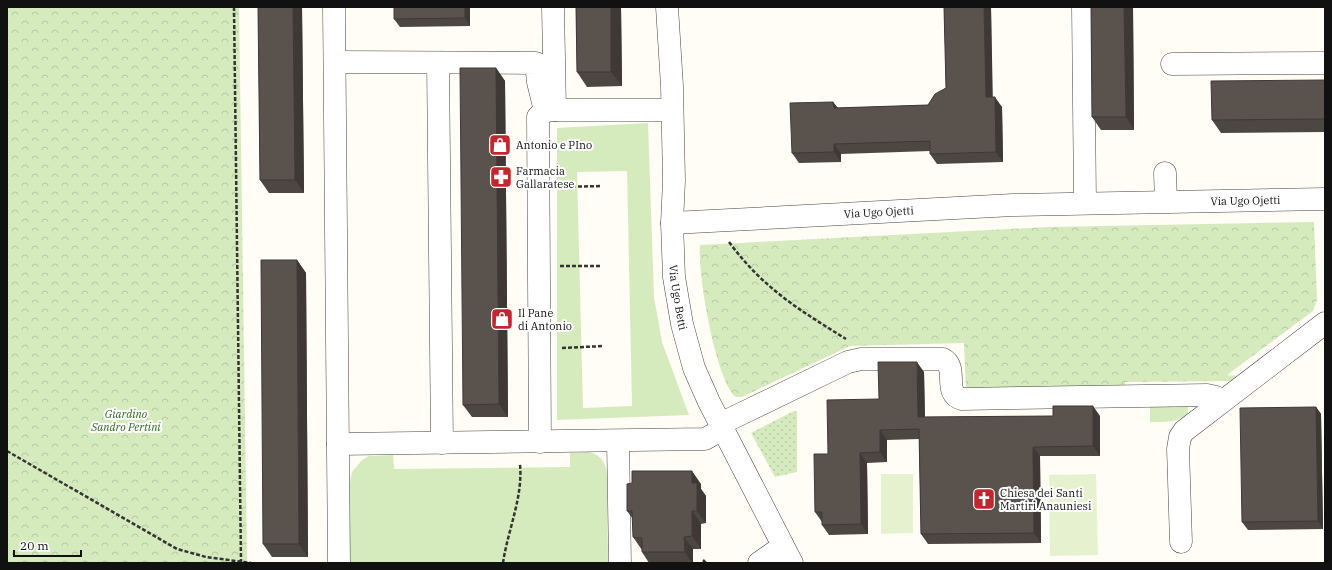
<svg xmlns="http://www.w3.org/2000/svg" width="1332" height="570" viewBox="0 0 1332 570" font-family="'IBM Plex Serif',serif">
<defs>
<pattern id="park-crowns" width="20" height="18" patternUnits="userSpaceOnUse"><rect width="20" height="18" fill="#d5ebbd"/><path d="M2 6a3 3 0 1 1 6 0M12 15a3 3 0 1 1 6 0" fill="none" stroke="#b6c8a1"/></pattern>
<pattern id="garden-dots" width="8" height="8" patternUnits="userSpaceOnUse"><rect width="8" height="8" fill="#d5ebbd"/><path d="M2 2h.1M6 6h.1" fill="none" stroke="#b6c8a1" stroke-width="1.8" stroke-linecap="round"/></pattern>
</defs>
<rect width="100%" height="100%" fill="#fffdf5"/>
<path fill="#d5ebbd" fill-rule="evenodd" d="M648 123 654 297 662 342 689 415 557 420V128ZM627 171 632 406 583 408 577 172Z
M1188 402V414C1176 423 1165 422 1150 422V403Z
M589 452C600 455 605 461 607 472L608 563H349V487L352 472 362 460 369 456 393 455 394 469 570 467V453Z"/>
<path fill="url(#park-crowns)" d="M7 7H239L247 563H7Z
M1314 222 1317 300 1313 311 1227 375 1237 376 1231 381 1125 382V391L966 393 964 343 850 346 742 397H736C716 382 697 272 700 245L1048 227Z"/>
<path fill="url(#garden-dots)" d="M794 411H797V472L775 477 751 433Z"/>
<path fill="#e6f2cf" d="M881 474H913V533L881 534Z
M1096 474 1098 555 1050 556 1049 475Z"/>
<g fill="none" stroke-linecap="round" stroke-linejoin="round">
<g stroke="#444" stroke-width="23">
<g id="minor">
<path d="M334 7 339 563"/>
<path d="M553 7 555 110"/>
<path id="s1" d="M667 7 672 86 674 181 672 223 674 277 682 324 694 368 709 402 792 563"/>
<path d="M1083 7 1085 202"/>
<path d="M335 62 536 63 538 82 545 111"/>
<path d="M438 63 442 443"/>
<path d="M1172 64 1325 63"/>
<path d="M1165 173 1166 201"/>
<path id="s2" d="M672 223 1013 205 1325 199"/>
<path d="M720 424 848 362 861 359H943C959 367 942 394 962 399L1207 395 1216 397 1222 401"/>
<path d="M618 441 620 563"/>
<path d="M540 442 538 117 541 114 549 110H672"/>
<path d="M338 444 705 439 723 429"/>
<path d="M1181 542 1178 449 1180 437 1184 431 1325 323"/>
<path d="M759 563 783 546"/>
</g>
</g>
<path stroke="#333" stroke-width="2.5" stroke-dasharray="4 2" stroke-linecap="butt" d="M234 7 241 563
M560 187 602 186
M729 242C764 289 798 309 846 339
M560 266H601
M562 348 604 346
M7 451 177 549 206 557 251 563
M703 560 706 563
M503 563C508 529 523 498 520 464"/>
<use href="#minor" stroke="#fff" stroke-width="22"/>
</g>
<path fill="#4d4742" d="M258 7H302L304 193H269L260 180Z
M394 7H470V26L400 27 394 19Z
M576 7H621L622 86 587 87 577 72Z
M944 7H991L992 97 1002 107 1003 162 937 164 930 154V151L841 154V162L799 163 792 153 833 102 838 108 928 105 946 88Z
M1091 7H1133L1134 130H1101L1092 117Z
M496 68 505 81 508 417H472L463 405Z
M1325 80V132L1221 133 1212 120Z
M297 260 306 273 308 557H272L263 544Z
M924 372 925 417 1100 416V456H1040L1041 543 928 544 921 534 919 439 887 440V462L867 463 868 534 829 535 822 525V522L815 512 828 454Z
M1316 407 1321 414 1323 529 1248 530 1242 522Z
M701 484V489L706 496V523L701 524V549H693V563H649L642 552V550L633 537V519L627 511Z"/>
<path fill="#3f3936" d="M293 7H302L304 193 295 180Z
M465 7H470V26L465 18Z
M611 7H621L622 86 611 72Z
M984 7H991L993 107 986 97Z
M1124 7H1133L1134 130 1126 117Z
M496 68 505 81 508 417 499 404Z
M995 97 1002 107 1003 162 996 152Z
M833 102 840 111 834 108Z
M834 144 841 154V162L834 152Z
M297 260 306 273 308 557 299 544Z
M917 362 924 372 925 427 918 417Z
M1093 406 1100 416V456L1093 446Z
M1316 407 1321 414 1323 529 1318 521Z
M880 430 887 440V462L880 452Z
M1033 447 1040 456 1041 543 1034 533Z
M860 453 867 463 868 534 861 524Z
M692 471 701 484V489L706 496V523L697 511 692 483Z
M692 511 701 524V549L692 536Z
M684 537 693 549V563H692L685 552Z"/>
<path fill="#5a524d" stroke="#3f3936" d="M258 7H293L295 180H260Z
M394 7H465V18L394 19Z
M576 7H611V72H577Z
M944 7H984L986 97H995L996 152 930 154V141L834 144V152L792 153 790 103 833 102 834 108 928 105 935 94 946 88Z
M1091 7H1124L1126 117H1092Z
M460 68H496L499 404 463 405Z
M1325 80V119L1212 120 1211 81Z
M261 260H297L299 544H263Z
M878 362H917L918 417 1053 416V406H1093V446L1033 447 1034 533 921 534 919 429 880 430V452L860 453 861 524 822 525V512H815L814 454H828L827 400 879 399Z
M1316 407 1318 521 1242 522 1240 408Z
M632 471H692V483H697V511H692V536L684 537 685 552H642V538L633 537 632 511H627V484L632 483Z"/>
<defs>
<g id="shop-square" transform="scale(1.15)"><rect x="-9" y="-9" width="18" height="18" rx="4" fill="#c4262e" stroke="#fff"/><path d="M-5-2.5h2.3a2.7 3.5 0 0 1 5.4 0H5L5.5 6h-11ZM-1.5-2.5h3a1.5 2.3 0 0 0-3 0Z" fill="#fff"/></g>
<g id="pharmacy-square" transform="scale(1.15)"><rect x="-9" y="-9" width="18" height="18" rx="4" fill="#c4262e" stroke="#fff"/><path d="M-2-6h4v4h4v4h-4v4h-4v-4h-4v-4h4Z" fill="#fff"/></g>
<g id="church-square" transform="scale(1.15)"><rect x="-9" y="-9" width="18" height="18" rx="4" fill="#c4262e" stroke="#fff"/><path d="M-1.2-6h2.4v3.5h3.3v2.4h-3.3V6h-2.4V-.1h-3.3v-2.4h3.3Z" fill="#fff"/></g>
</defs>
<g fill-rule="evenodd">
<use href="#shop-square" x="500" y="145"/>
<use href="#pharmacy-square" x="501" y="177"/>
<use href="#shop-square" x="502" y="319"/>
<use href="#church-square" x="984" y="499"/>
</g>
<g text-anchor="middle" dominant-baseline="central" stroke-width="4" stroke-linejoin="round" paint-order="stroke">
<g font-size="11" fill="#111" stroke="#fff" text-anchor="start">
<text x="516" y="145">Antonio e PIno</text>
<text x="516" y="171">Farmacia<tspan x="516" dy="13">Gallaratese</tspan></text>
<text x="518" y="313">Il Pane<tspan x="518" dy="13">di Antonio</tspan></text>
<text x="1000" y="493">Chiesa dei Santi<tspan x="1000" dy="13">Martiri Anauniesi</tspan></text>
</g>
<g font-size="11" fill="#111" stroke="#fff">
<text stroke="none"><textPath href="#s2" startOffset="574">Via Ugo Ojetti</textPath></text>
<text stroke="none"><textPath href="#s2" startOffset="207">Via Ugo Ojetti</textPath></text>
<text stroke="none"><textPath href="#s1" startOffset="291">Via Ugo Betti</textPath></text>
</g>
<g font-size="11" font-style="italic" fill="#2f6b1f" stroke="#fff">
<text x="126" y="414">Giardino<tspan x="126" dy="13">Sandro Pertini</tspan></text>
</g>
</g>
<rect width="1332" height="570" fill="none" stroke="#111111" stroke-width="16"/>
<path d="M14 550v6h67v-6" fill="none" stroke="#111111" stroke-width="2"/>
<text x="20" y="550" font-size="12" fill="#111111" stroke="#ffffff" stroke-width="3" paint-order="stroke">20 m</text>
</svg>
